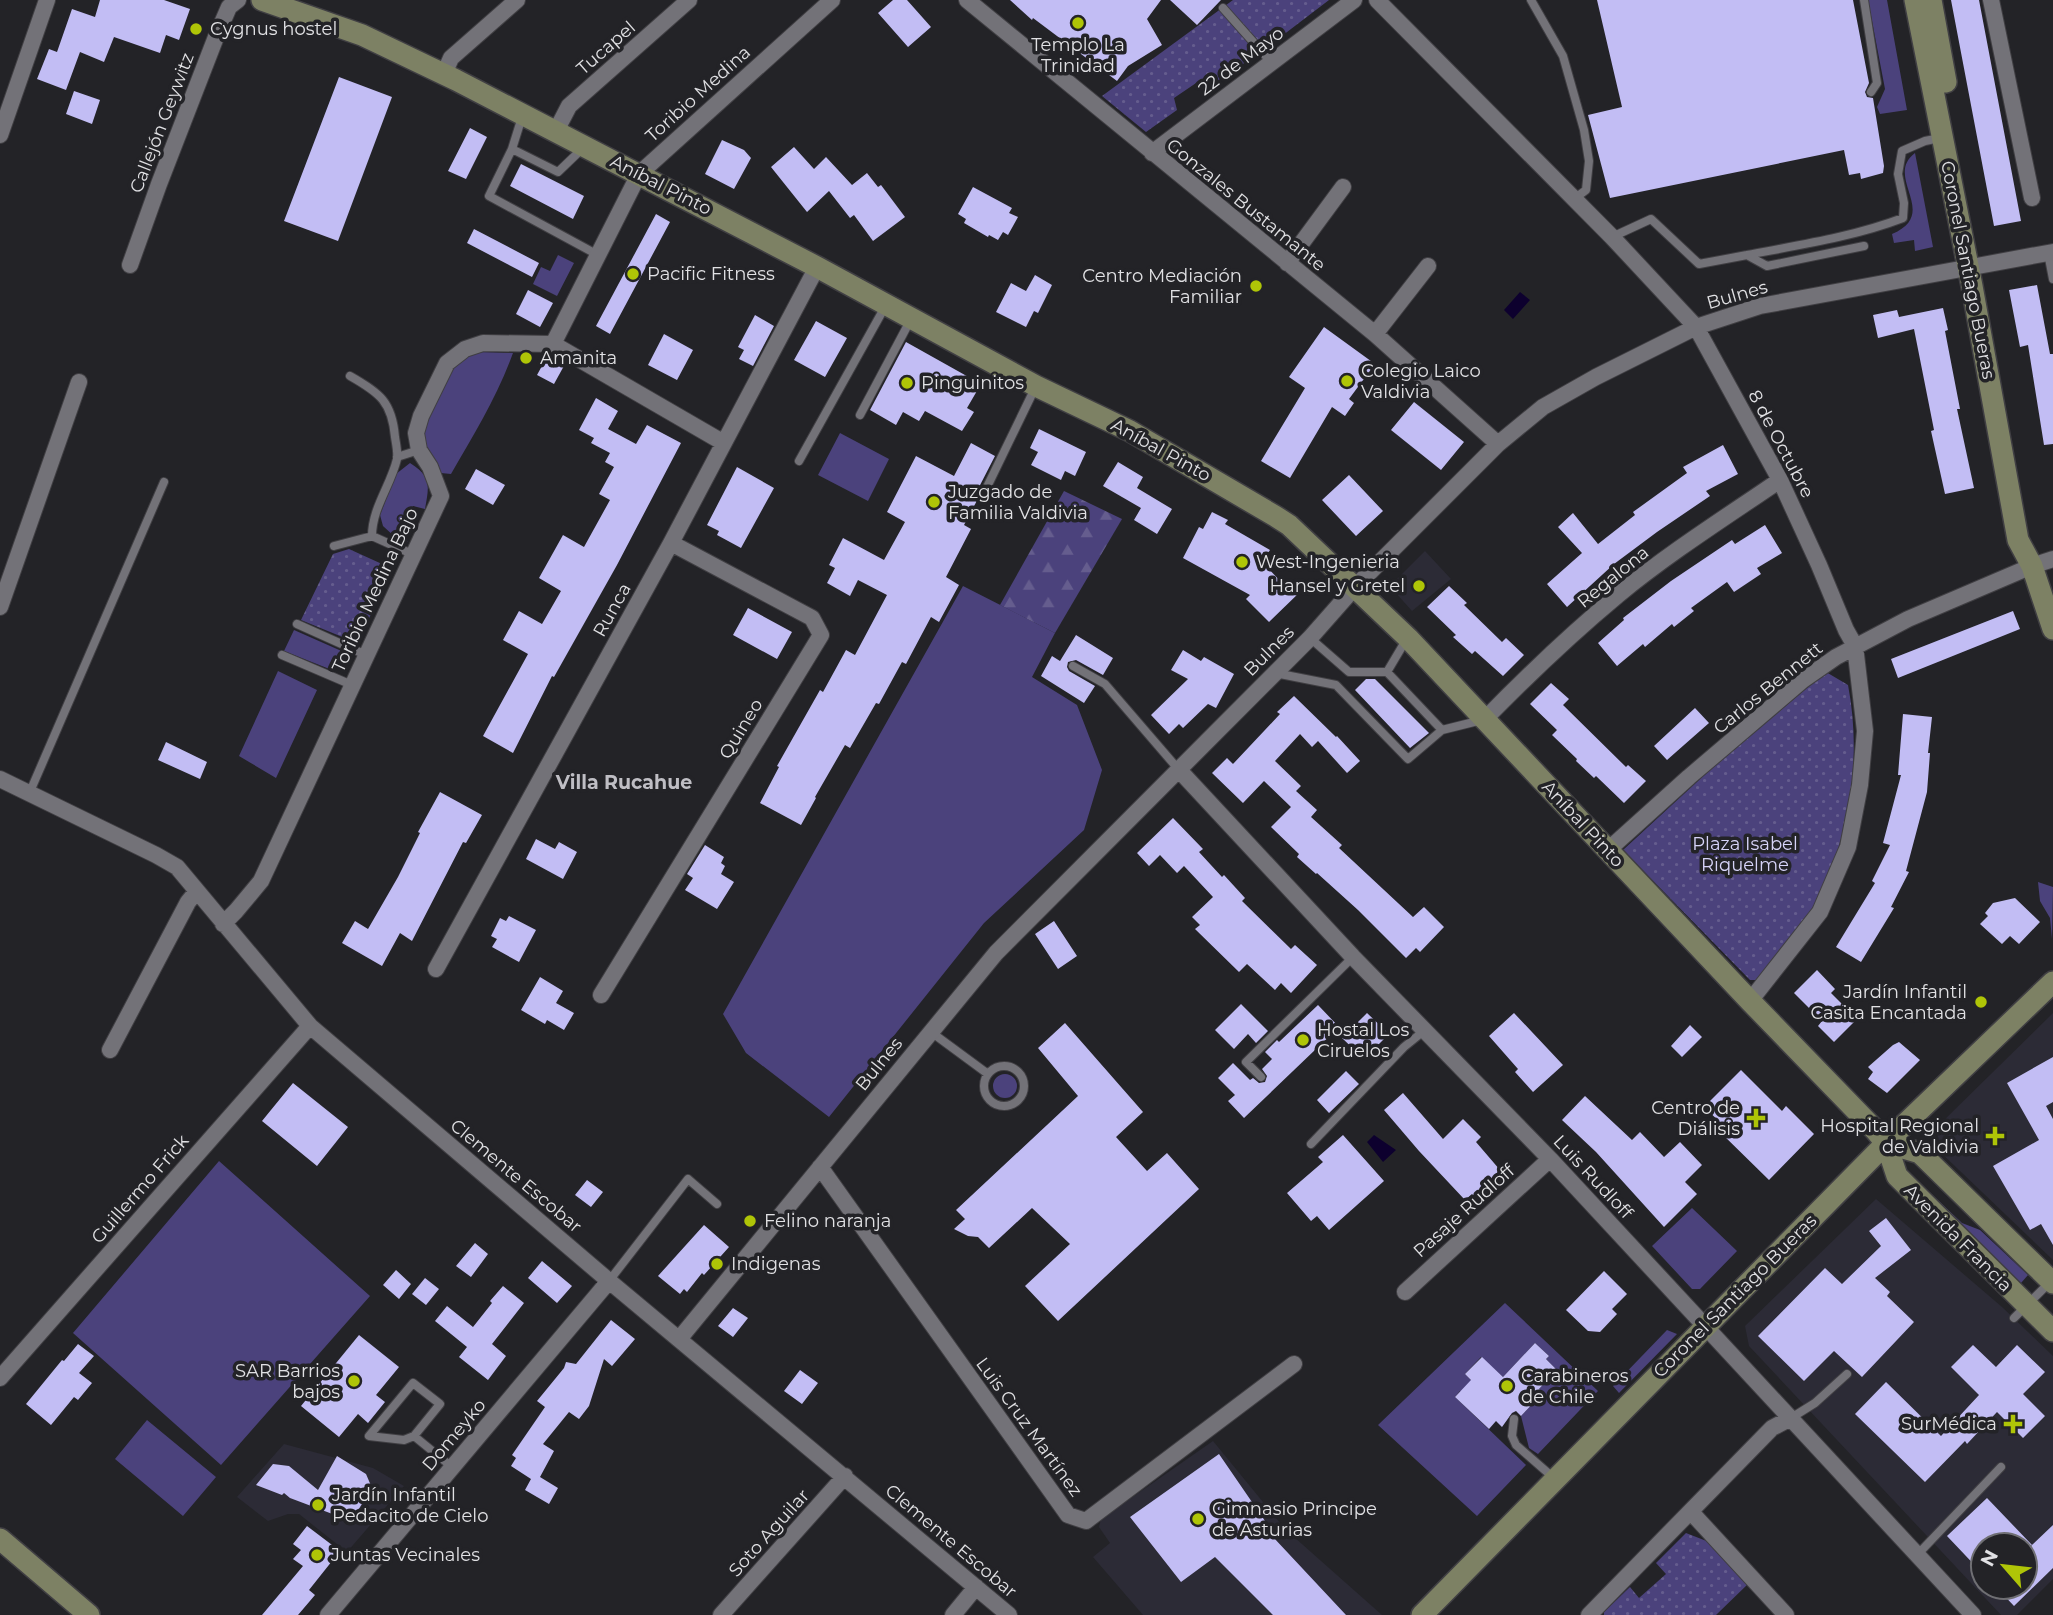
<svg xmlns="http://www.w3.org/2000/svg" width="2053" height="1615" viewBox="0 0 2053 1615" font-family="Montserrat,sans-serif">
<defs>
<pattern id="forest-firs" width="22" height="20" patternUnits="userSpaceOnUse" patternTransform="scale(1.75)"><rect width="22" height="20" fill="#4b427c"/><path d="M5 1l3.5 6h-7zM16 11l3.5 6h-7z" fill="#655d8e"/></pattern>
<pattern id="park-dots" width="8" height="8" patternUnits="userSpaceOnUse" patternTransform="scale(1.75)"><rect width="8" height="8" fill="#4b427c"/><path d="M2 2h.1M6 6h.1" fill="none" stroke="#655d8e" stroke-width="1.8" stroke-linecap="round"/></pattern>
</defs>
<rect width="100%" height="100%" fill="#232327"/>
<path fill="#2c2b36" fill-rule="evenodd" d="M1425 551 1451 579 1412 611 1395 592 1396 580Z
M2053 1013V1260L1936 1148 1939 1125Z
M1876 1199 2002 1307 2053 1356V1579L2017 1615H2001L1749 1346 1745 1326ZM1983 1545H2025V1587H1983Z
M1213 1441 1285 1529 1382 1615H1143L1093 1557 1110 1543 1099 1527 1101 1519Z
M284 1444 373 1468 404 1486 347 1552 299 1514H288L268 1521 237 1497Z"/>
<path fill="#4b427c" d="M1868 0H1887L1907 110 1880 114 1877 107 1885 89Z
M1915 153 1933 247 1915 251 1914 240 1894 243 1892 234C1941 213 1883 177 1915 153Z
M558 255 574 263 557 296 533 284 541 267 550 271Z
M479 352 513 353C497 397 474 434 451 474L441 473C435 461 423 446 424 432 425 416 447 372 459 362 465 357 471 354 479 352Z
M840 433 889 459 868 501 818 475Z
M410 463C432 477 429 486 425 509L413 506 403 528 408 542 395 537 383 526 380 515 396 474Z
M963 586 1055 633 1032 677 1077 705 1102 770 1084 830 984 923 829 1117 746 1053 723 1014Z
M294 630 346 653C344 661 342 669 332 670L284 651Z
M278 671 317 690 276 778 239 756Z
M2038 882 2053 887 2052 939 2050 918 2040 901Z
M993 1086a12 12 0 1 1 24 0a12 12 0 1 1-24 0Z
M219 1161 370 1296 221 1465 73 1333Z
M1907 1171 1962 1223 1980 1230 2028 1275 2021 1283 1905 1173Z
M1692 1208 1737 1251 1700 1289H1692L1652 1246Z
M1505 1303 1598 1391 1538 1454 1529 1448 1521 1416 1543 1393 1539 1389 1557 1370 1546 1359 1549 1356 1535 1343 1503 1377 1481 1357 1465 1374 1474 1383 1464 1394 1460 1391 1455 1397 1526 1465 1477 1516 1378 1425Z
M1667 1330 1677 1334 1619 1393 1613 1386Z
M147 1420 216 1477 183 1516 115 1459Z"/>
<path fill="url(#forest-firs)" d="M1064 491 1122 519 1055 633 1000 605Z"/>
<path fill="url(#park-dots)" d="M1233 0H1329L1261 52 1211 85 1202 79 1174 98 1177 110 1146 132 1102 96Z
M349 549 393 569 357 643 301 620 333 554Z
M1826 672 1848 685C1862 757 1850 833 1819 899 1814 908 1806 916 1800 925 1786 943 1772 962 1758 980H1750L1623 850 1711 769Z
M1686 1533 1709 1542 1749 1583 1716 1615H1604V1612L1630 1587 1639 1598 1666 1574 1656 1563Z"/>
<path fill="#0d002e" d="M1520 292 1530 300 1513 319 1504 310Z
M1374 1135 1396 1150 1383 1162 1367 1142Z"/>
<path fill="#c2bdf4" d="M100 0H164L190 9 179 40 166 35 160 53 114 37 104 62 80 52 66 90 37 79 49 49 57 52 72 9 95 17Z
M893 0H907L931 27 908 47 878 13Z
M1010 0H1161L1147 19 1162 45 1128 66 1117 81 1033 18 1032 20Z
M1170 0H1221L1197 25Z
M1597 0H1853L1869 83 1865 92 1867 97 1873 98 1884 166 1883 173 1861 179 1860 173 1849 175 1844 150 1610 198 1588 115 1622 107Z
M1951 0H1979L2021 221 1994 226Z
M339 77 392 97 338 241 284 221Z
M74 91 100 100 92 124 66 114Z
M470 128 487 137 466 179 448 171Z
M722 140 744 150 751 158 734 189 705 174Z
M794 147 814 169 826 157 852 185 867 173 878 187 881 185 905 217 873 241 854 215 850 218 829 191 807 212 771 167Z
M521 164 584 196 573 219 510 186Z
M973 187 1012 208 1009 213 1018 217 1008 235 1003 232 998 240 989 235 988 237 964 223 966 219 958 214Z
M656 214 670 222 610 334 596 326Z
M474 229 539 263 532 277 467 243Z
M1035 275 1052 285 1038 313 1034 311 1026 327 996 312 1011 283 1026 291Z
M2037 285 2050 354H2053V444L2044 445 2028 345 2020 347 2009 290Z
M528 290 553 303 540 327 516 314Z
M1943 308 1948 330 1945 331 1960 409H1957L1974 488 1945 494 1931 431 1934 430 1914 329 1878 338 1873 315 1897 310 1899 317Z
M755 315 774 326 753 366 739 359 744 350 738 347Z
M816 321 847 338 825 377 794 360Z
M1324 327 1375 364 1349 399 1354 403 1345 416 1332 407 1290 478 1261 461 1305 388 1289 377Z
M664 334 693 350 677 380 648 365Z
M906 342 981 384 967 408 974 412 962 431 925 411 919 421 903 412 896 425 870 410Z
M548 355 565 364 554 384 537 375Z
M596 398 618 411 608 429 636 444 647 425 681 443 617 565 554 677 552 676 513 753 483 736 528 654 503 640 519 611 542 624 561 591 539 578 563 535 584 547 610 500 599 494 614 467 605 462 610 453 591 443 594 438 579 430Z
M1414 402 1464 442 1441 470 1391 430Z
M1039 429 1086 452 1075 476 1065 471 1061 480 1031 465 1038 452 1030 448Z
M971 443 995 456 977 491 981 493 964 525 971 529 946 577 959 585 939 622 931 617 906 664 902 662 879 704 876 703 850 748 845 745 815 797 816 798 801 825 760 803 779 767 777 766 820 690 823 692 846 650 855 655 887 595 858 580 850 596 827 583 835 568 829 565 843 538 884 560 905 522 887 512 916 456 954 476Z
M1723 445 1738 474 1706 491 1710 496 1657 532 1614 564 1567 607 1547 584 1582 553 1558 527 1573 513 1598 544 1635 515 1633 512 1687 473 1683 467Z
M1118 462 1143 477 1137 488 1172 509 1157 534 1134 520 1141 508 1103 486Z
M737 467 774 488 741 548 717 535 719 531 707 525Z
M476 469 505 485 493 505 465 489Z
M1349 475 1383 511 1356 536 1322 500Z
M1212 512 1228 520 1225 524 1270 550 1262 562 1284 585 1289 579 1301 591 1269 622 1246 599 1250 595 1183 558 1199 527 1203 529Z
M1765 525 1782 553 1757 568 1761 574 1734 592 1727 582 1691 608 1694 611 1674 627 1672 624 1645 647 1643 644 1617 666 1598 643 1624 620 1623 618 1671 581 1732 540 1735 544Z
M1449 586 1467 603 1464 605 1502 642 1506 638 1524 655 1503 676 1475 651 1472 654 1453 637 1456 635 1427 607Z
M748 608 792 632 777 659 733 635Z
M2013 611 2020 629 1898 678 1891 659Z
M1076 635 1113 658 1103 675 1076 660 1068 662 1067 667 1069 671 1095 686 1084 703 1041 676 1052 656 1060 661Z
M1183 650 1201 661 1204 657 1234 674 1216 708 1208 704 1183 728 1179 724 1169 734 1151 715 1188 679 1171 670Z
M1366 679H1375L1429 733 1410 748 1355 690Z
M1551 683 1569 699 1563 705 1626 767 1628 765 1646 781 1624 803 1596 776 1594 778 1576 761 1577 759 1552 735 1557 730 1530 704Z
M1294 696 1336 737 1337 736 1360 761 1347 773 1318 741 1312 747 1300 734 1275 761 1301 786 1296 791 1317 810 1311 817 1342 845 1339 848 1413 917 1424 907 1444 927 1420 952 1416 948 1406 958 1358 910 1317 873 1316 874 1297 857 1299 854 1271 827 1291 807 1264 781 1243 803 1212 773 1227 758 1233 764 1280 714 1277 712Z
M1695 708 1709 723 1667 760 1654 746Z
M1903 714 1932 717 1928 753H1930L1927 792 1906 871 1909 872 1891 907 1894 908 1861 962 1836 947 1875 883 1872 881 1890 845 1883 843 1901 775H1898Z
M166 742 207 762 200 779 158 760Z
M440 792 482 815 466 843 463 842 412 941 400 933 382 966 342 943 355 921 368 929 398 877 420 833 418 832Z
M1173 818 1203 849 1199 852 1222 877 1224 875 1245 898 1242 901 1291 949 1295 945 1317 965 1291 993 1281 983 1275 990 1247 964 1239 972 1195 929 1200 925 1192 917 1213 897 1184 866 1177 873 1160 855 1149 866 1137 853Z
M536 839 555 849 559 842 577 852 563 879 526 859Z
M705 845 724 857 721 863 725 866 721 874 734 882 717 909 685 890 693 878 687 874Z
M2015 898 2040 922 2019 944 2010 936 2002 944 1980 924 1988 916 1985 913 1993 903Z
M509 916 536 930 519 962 492 947 497 939 491 936 500 918 506 921Z
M1054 921 1077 956 1058 969 1035 934Z
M1817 970 1835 989 1831 993 1857 1019 1834 1042 1818 1026 1822 1021 1794 993Z
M540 977 563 991 556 1003 574 1013 564 1030 547 1020 545 1024 521 1010Z
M1241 1004 1268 1031 1256 1043 1248 1034 1234 1049 1215 1030Z
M1318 1005 1339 1027 1244 1118 1228 1101 1235 1095 1218 1078 1233 1063 1250 1080 1253 1078 1259 1083 1265 1082 1267 1076 1262 1069 1272 1059 1265 1052 1277 1040 1279 1042Z
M1367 1013 1389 1034 1364 1059 1342 1038Z
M1514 1013 1563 1065 1533 1092 1515 1072 1518 1069 1489 1036Z
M1065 1023 1143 1112 1116 1137 1147 1171 1167 1153 1199 1189 1058 1321 1025 1286 1070 1244 1032 1208 989 1248 978 1237 968 1236 954 1229 965 1219 956 1210 1078 1096 1038 1048Z
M1690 1025 1702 1037 1682 1057 1671 1046Z
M1899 1042 1920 1060 1887 1093 1868 1079 1873 1072 1868 1067 1893 1045Z
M2053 1057V1102L2046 1106 2053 1119V1245L2041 1224 2030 1230 1993 1166 2039 1140 2007 1083Z
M1741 1070 1782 1111 1786 1106 1814 1134 1769 1180 1718 1130 1723 1125 1704 1107Z
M1346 1071 1359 1084 1329 1113 1317 1100Z
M293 1083 348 1127 317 1166 262 1121Z
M1403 1093 1443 1139 1463 1119 1481 1137 1476 1142 1506 1177 1478 1201 1472 1194 1465 1200 1419 1151 1384 1110Z
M1585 1096 1632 1140 1640 1132 1664 1157 1680 1142 1702 1165 1685 1182 1697 1194 1664 1227 1596 1152 1562 1120Z
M1343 1135 1384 1181 1329 1230 1317 1216 1311 1221 1287 1193 1323 1162 1318 1157Z
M587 1180 603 1192 591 1207 575 1195Z
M1886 1218 1911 1250 1875 1278 1890 1292 1887 1296 1914 1322 1862 1377 1834 1351 1804 1381 1758 1336 1825 1268 1842 1284 1881 1246 1869 1231Z
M704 1225 729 1247 704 1275 702 1273 687 1292 684 1289 680 1294 658 1276Z
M475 1243 488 1254 471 1277 456 1266Z
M542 1261 572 1286 557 1303 528 1278Z
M396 1270 411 1284 399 1299 383 1285Z
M1604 1271 1627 1294 1612 1309 1617 1314 1600 1332 1588 1331 1566 1310Z
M425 1278 439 1289 426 1305 412 1294Z
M503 1286 524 1303 492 1344 506 1356 488 1380 459 1357 467 1347 435 1321 447 1306 473 1327 492 1303 490 1301Z
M733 1308 748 1318 733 1337 718 1326Z
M611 1320 635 1339 612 1366 604 1359 589 1406 579 1419 569 1412 543 1444 554 1451 540 1477 558 1488 549 1504 525 1490 531 1479 511 1466 516 1458 512 1455 545 1407 537 1401 564 1368 566 1362 576 1364Z
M359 1335 399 1367 376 1395 385 1402 368 1423 358 1414 339 1437 301 1406Z
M1535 1343 1549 1356 1546 1359 1557 1370 1539 1389 1543 1393 1521 1416 1516 1411 1512 1413 1502 1427 1496 1421 1489 1429 1455 1397 1471 1380 1465 1374 1482 1357 1503 1377Z
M78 1344 94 1356 79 1373 92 1383 78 1400 74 1397 51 1425 26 1404 62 1360 64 1361Z
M1973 1345 1996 1367 2017 1345 2045 1372 2023 1394 2045 1416 2023 1438 1997 1412 1967 1444 1965 1441 1925 1482 1855 1414 1886 1382 1941 1436 1979 1395 1951 1367Z
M800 1370 818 1383 802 1404 784 1391Z
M1219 1454 1265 1521 1261 1524 1346 1615H1273L1215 1557 1181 1582 1130 1517Z
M337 1456 366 1474 372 1488 355 1515 350 1517 352 1518 351 1521 290 1498 284 1493 282 1495 256 1485 273 1464 289 1466 318 1490Z
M1987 1498 2032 1545 2053 1525V1568L2014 1606 1996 1587H2025V1551L2032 1545H1983V1574L1947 1536Z
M307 1526 340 1551 309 1590 315 1595 298 1615H262L303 1566 293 1559 301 1550 293 1544Z"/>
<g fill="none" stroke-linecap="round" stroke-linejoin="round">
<g stroke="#403f43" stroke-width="10">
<path id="lane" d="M1531 0 1563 56 1584 130 1589 161 1586 190 1574 199
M1864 0 1877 83 1871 92
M1223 8 1271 62
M522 117 512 149 558 172 583 148
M512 149 489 196 598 255
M1612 237 1651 219 1699 264 1747 255 1767 266 1864 246
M2048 253 2053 279
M1747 255C1799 245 1853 237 1903 218L1904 203 1898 174 1902 151 1925 141 1940 138
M350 376C380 393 392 402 395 437 396 444 398 452 397 459 391 485 372 508 372 536L412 554
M860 415 911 319
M397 457 419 450
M799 461 886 305
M987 487 1036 386
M334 546 372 536
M297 624 366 655
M1310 638 1349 672H1387
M1406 640 1387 672 1442 730 1482 720
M282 655 352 685
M1073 666 1105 684 1179 770
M1275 673 1336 685 1408 759 1442 730
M29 794 164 482
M931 1032 988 1074
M984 1086a20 20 0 1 1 40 0a20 20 0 1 1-40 0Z
M1261 1077 1246 1062 1353 957
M1311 1144 1404 1047 1425 1030
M609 1281 688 1179 717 1204
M2014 1318 2051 1281
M1791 1418 1815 1403 1847 1374
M1514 1419 1512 1436 1516 1445 1555 1479
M414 1436 440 1404 413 1383 369 1436 404 1440 414 1436 452 1467
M1918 1554 2001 1467"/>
</g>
<g stroke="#403f43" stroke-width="18">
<path id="street" d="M967 0 1375 334 1498 444
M1377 0 1612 237 1696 327 1780 480 1819 565 1846 630 1855 646 1865 731 1860 785 1848 847 1820 912 1750 1001
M1991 0 2032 198
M444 74 451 58 517 0
M556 131 569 106 689 0
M0 135 47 0
M1152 153 1354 0
M1287 263 1343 187
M130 265 159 184 216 37 229 7 238 0
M1375 334 1428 266
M553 344 639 174 832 0
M0 607 79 382
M1484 720C1527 676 1571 634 1618 595 1669 553 1726 517 1780 480
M1179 770 1353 957 1550 1159 1973 1615
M0 779 156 855 177 867 310 1026 609 1281 1009 1615
M1608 850 1689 777 1803 680 1836 657 1908 619 2032 566 2053 559
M223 924 236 911 261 881 441 496 430 467 419 450 416 433 421 416 447 363 465 349 483 343 553 344 724 443
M436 969 671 543 817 267
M601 995 821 635 812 618 671 543
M110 1050 188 902 197 891
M820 1167 1068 1515 1086 1521 1294 1364
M1405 1292 1550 1159
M680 1338 996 953 1310 638 1355 587 1498 444 1543 407 1596 377 1696 327 1760 306 2053 252
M0 1378 310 1026
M1691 1512 1786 1615
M328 1615 609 1281
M721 1615 845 1476
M953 1615 976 1587
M1589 1615 1772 1428 1791 1418"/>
</g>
<g stroke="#403f43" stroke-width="24">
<path id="secondary" d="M262 0 362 35 456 80 817 267 1036 386 1130 431 1275 516 1289 525 1408 638 1750 1001 1876 1131 1886 1143 1897 1176 2053 1331
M1915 0 1972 286 2018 540 2032 566 2053 629
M1931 0 1946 82
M1886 1143 1920 1153 2053 1283
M0 1539 89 1615
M1422 1615 1904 1125 2053 982"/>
</g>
<use href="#lane" stroke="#737278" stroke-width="8"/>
<use href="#street" stroke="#737278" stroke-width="16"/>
<use href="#secondary" stroke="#7d8164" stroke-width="21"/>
</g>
<g fill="#afc507" stroke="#232327" stroke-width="2.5">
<circle cx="1078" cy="23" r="7"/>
<circle cx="196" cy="29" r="7"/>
<circle cx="633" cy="274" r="7"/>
<circle cx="1256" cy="286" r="7"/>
<circle cx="526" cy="358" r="7"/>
<circle cx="1347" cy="381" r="7"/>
<circle cx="907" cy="383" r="7"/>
<circle cx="934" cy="502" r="7"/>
<circle cx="1242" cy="562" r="7"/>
<circle cx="1419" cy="586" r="7"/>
<circle cx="1981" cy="1002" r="7"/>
<circle cx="1303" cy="1040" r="7"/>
<path d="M1752.5 1107.5h7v7h7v7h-7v7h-7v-7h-7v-7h7z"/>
<path d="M1991.5 1125.5h7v7h7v7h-7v7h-7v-7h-7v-7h7z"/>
<circle cx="750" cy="1221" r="7"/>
<circle cx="717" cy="1264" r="7"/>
<circle cx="354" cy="1381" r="7"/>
<circle cx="1507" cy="1386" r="7"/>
<path d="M2009.5 1413.5h7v7h7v7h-7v7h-7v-7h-7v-7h7z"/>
<circle cx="318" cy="1505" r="7"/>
<circle cx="1198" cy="1519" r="7"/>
<circle cx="317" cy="1555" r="7"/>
</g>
<g text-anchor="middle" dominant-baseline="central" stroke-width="7" stroke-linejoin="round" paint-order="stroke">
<g font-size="18" fill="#e1e1e4" stroke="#232327" text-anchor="start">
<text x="210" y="29">Cygnus hostel</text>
<text x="1078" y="45" text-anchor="middle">Templo La<tspan x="1078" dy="21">Trinidad</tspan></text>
<text x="647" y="274">Pacific Fitness</text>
<text x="1242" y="276" text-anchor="end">Centro Mediación<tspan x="1242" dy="21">Familiar</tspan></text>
<text x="540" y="358">Amanita</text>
<text x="1361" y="371">Colegio Laico<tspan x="1361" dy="21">Valdivia</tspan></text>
<text x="921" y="383">Pinguinitos</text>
<text x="948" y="492">Juzgado de<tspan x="948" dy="21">Familia Valdivia</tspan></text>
<text x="1256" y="562">West-Ingenieria</text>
<text x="1405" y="586" text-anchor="end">Hansel y Gretel</text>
<text x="1967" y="992" text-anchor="end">Jardín Infantil<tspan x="1967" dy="21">Casita Encantada</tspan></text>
<text x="1317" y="1030">Hostal Los<tspan x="1317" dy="21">Ciruelos</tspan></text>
<text x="1740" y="1108" text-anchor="end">Centro de<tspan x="1740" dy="21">Diálisis</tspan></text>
<text x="1979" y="1126" text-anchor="end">Hospital Regional<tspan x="1979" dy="21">de Valdivia</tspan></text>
<text x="764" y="1221">Felino naranja</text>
<text x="731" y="1264">Indigenas</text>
<text x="340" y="1371" text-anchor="end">SAR Barrios<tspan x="340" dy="21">bajos</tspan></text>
<text x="1521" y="1376">Carabineros<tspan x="1521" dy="21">de Chile</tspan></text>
<text x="1997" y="1424" text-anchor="end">SurMédica</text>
<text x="332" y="1495">Jardín Infantil<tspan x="332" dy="21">Pedacito de Cielo</tspan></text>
<text x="1212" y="1509">Gimnasio Principe<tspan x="1212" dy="21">de Asturias</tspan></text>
<text x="331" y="1555">Juntas Vecinales</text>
</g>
<g font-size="18" fill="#e1e1e4" stroke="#232327">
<text transform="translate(606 48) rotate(-41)">Tucapel</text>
<text transform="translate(1241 61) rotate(-37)">22 de Mayo</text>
<text transform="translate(698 94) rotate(-42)">Toribio Medina</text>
<text transform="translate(162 123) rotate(-69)">Callejón Geywitz</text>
<text transform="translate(661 185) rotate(27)">Aníbal Pinto</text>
<text transform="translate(1246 205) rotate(39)">Gonzales Bustamante</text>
<text transform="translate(1968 270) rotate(79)">Coronel Santiago Bueras</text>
<text transform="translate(1737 295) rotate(-16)">Bulnes</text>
<text transform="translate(1781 444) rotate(62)">8 de Octubre</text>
<text transform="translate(1161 450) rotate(29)">Aníbal Pinto</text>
<text transform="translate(1613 577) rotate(-39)">Regalona</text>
<text transform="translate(375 590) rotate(-65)">Toribio Medina Bajo</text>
<text transform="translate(612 610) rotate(-61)">Runca</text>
<text transform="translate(1269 651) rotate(-45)">Bulnes</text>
<text transform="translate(1768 688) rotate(-39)">Carlos Bennett</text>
<text transform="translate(741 729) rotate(-59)">Quineo</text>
<text transform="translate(1583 824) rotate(47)">Aníbal Pinto</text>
<text transform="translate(879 1064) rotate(-51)">Bulnes</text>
<text transform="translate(516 1176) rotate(40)">Clemente Escobar</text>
<text transform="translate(1593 1177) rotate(47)">Luis Rudloff</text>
<text transform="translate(140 1189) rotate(-49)">Guillermo Frick</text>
<text transform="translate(1464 1211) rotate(-42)">Pasaje Rudloff</text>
<text transform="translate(1958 1238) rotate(45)">Avenida Francia</text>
<text transform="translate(1735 1296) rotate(-45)">Coronel Santiago Bueras</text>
<text transform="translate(1029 1427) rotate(54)">Luis Cruz Martínez</text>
<text transform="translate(454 1435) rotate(-50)">Domeyko</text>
<text transform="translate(769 1533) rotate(-48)">Soto Aguilar</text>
<text transform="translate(951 1541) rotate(40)">Clemente Escobar</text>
</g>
<g font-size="18" fill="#d7d4f9" stroke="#232327">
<text x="1745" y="844">Plaza Isabel<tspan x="1745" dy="21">Riquelme</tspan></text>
</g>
<g font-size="19" font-weight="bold" fill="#bfbec4" stroke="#232327">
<text x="624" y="782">Villa Rucahue</text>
</g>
</g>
<g transform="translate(2004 1566) rotate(298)"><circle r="33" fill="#232327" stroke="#6f6f73" stroke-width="2"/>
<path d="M0-5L12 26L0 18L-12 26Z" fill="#afc507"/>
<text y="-10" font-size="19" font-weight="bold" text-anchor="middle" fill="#e1e1e4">N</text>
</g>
</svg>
